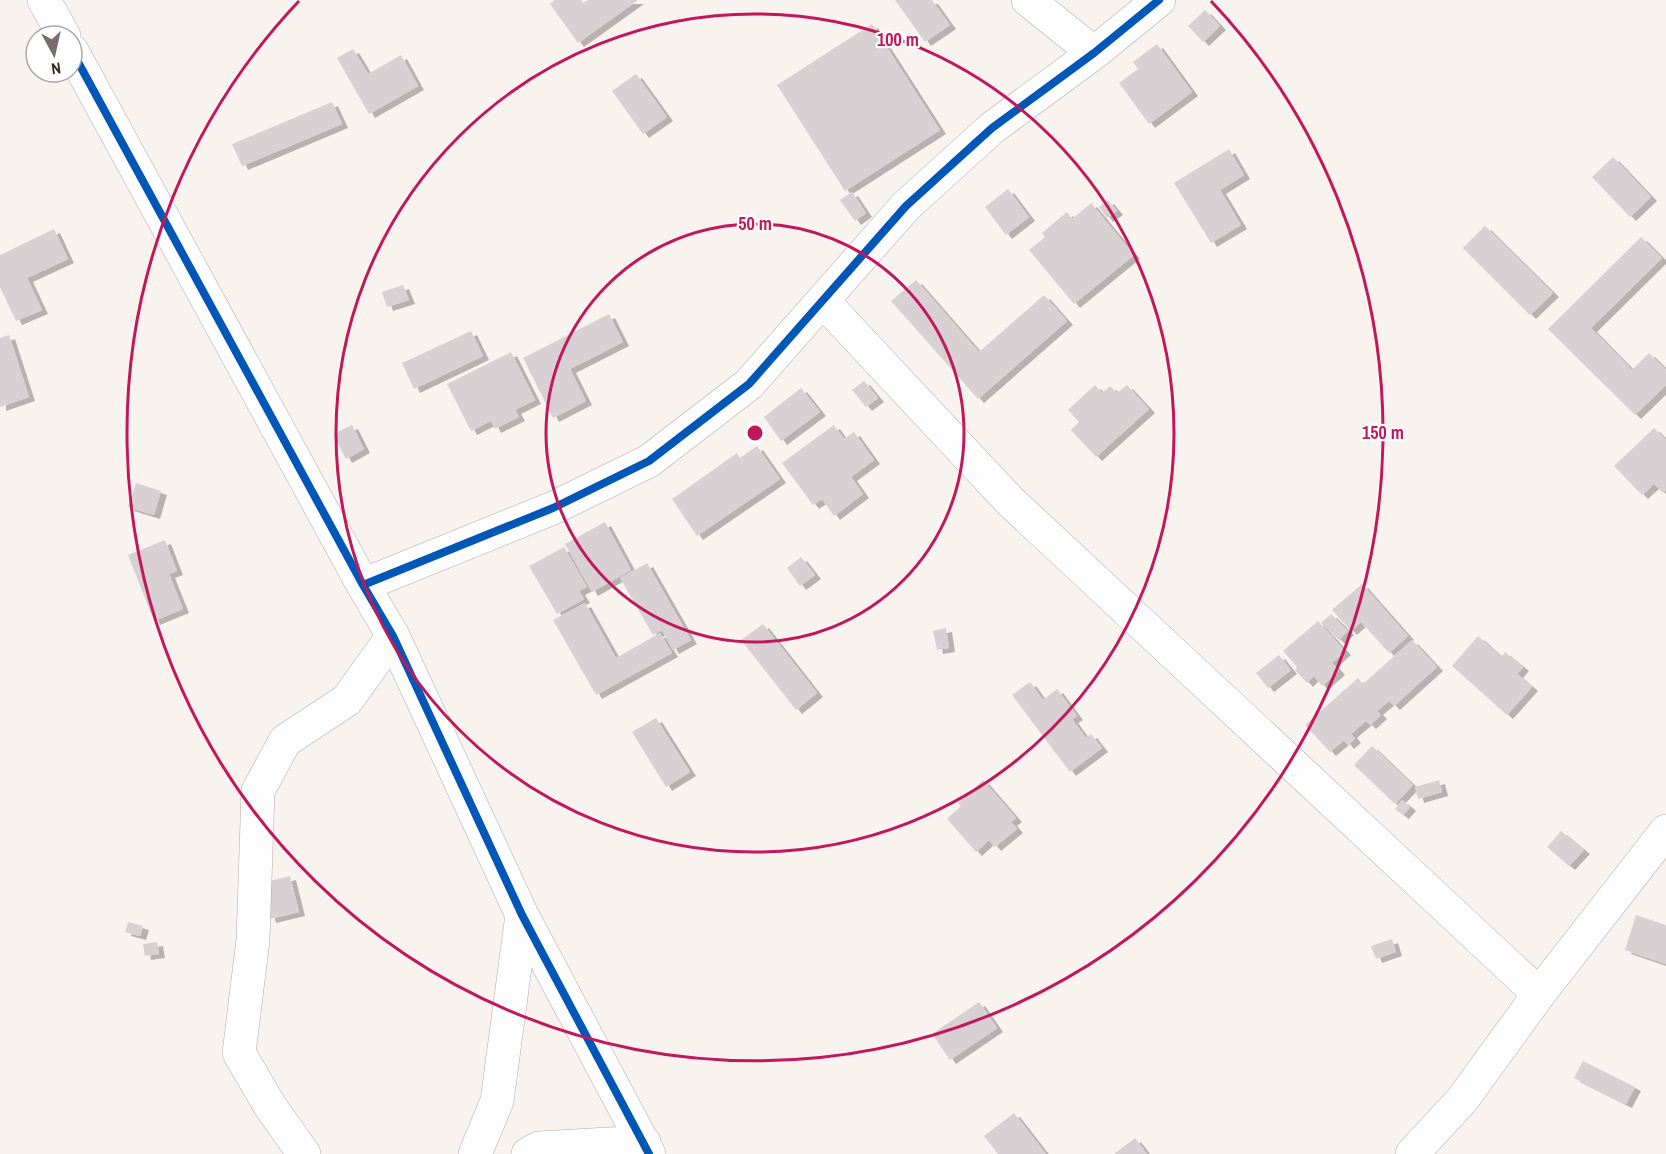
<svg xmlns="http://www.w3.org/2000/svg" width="1666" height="1154" viewBox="0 0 1666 1154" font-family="'Archivo Narrow',sans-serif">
<defs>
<filter id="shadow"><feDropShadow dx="6" dy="4" stdDeviation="0" flood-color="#0004"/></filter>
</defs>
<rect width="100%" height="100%" fill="#f9f3f0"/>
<path fill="#d8d0d2" filter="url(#shadow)" d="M555 0H581L583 3 588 0H638L578 43 550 4Z
M895 0H932L950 25 925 42Z
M1205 10 1220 26 1203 42 1188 26Z
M872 24 940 130 845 191 777 85Z
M1157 44 1192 92 1149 124 1119 83 1138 69 1133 62Z
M353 49 368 74 401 55 418 86 369 114 337 58Z
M636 74 667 117 643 134 612 91Z
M332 102 342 124 242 166 232 144Z
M1229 149 1244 175 1220 190 1241 225 1211 243 1174 183Z
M1613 157 1651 197 1630 217 1592 177Z
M1008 189 1029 217 1006 235 985 207Z
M852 192 866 213 855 221 840 200Z
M1108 200 1117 211 1107 218 1099 207Z
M1091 203 1134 255 1074 304 1029 250 1045 237 1042 233 1067 212 1072 219Z
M1485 226 1553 293 1530 315 1463 248Z
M54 229 68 259 27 278 42 310 16 321 0 287V255Z
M1641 237 1662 258 1591 328 1632 370 1649 353 1666 370V385L1635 415 1548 329Z
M916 280 979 352 1044 295 1067 321 978 399 891 301Z
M403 285 409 300 387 307 382 292Z
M609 314 623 342 570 369 586 401 553 418 523 358Z
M471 331 483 356 414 389 402 363Z
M9 335 29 397 0 407V338Z
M511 352 535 400 515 410 519 417 495 429 491 421 471 431 447 384Z
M864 381 878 398 866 407 852 390Z
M1095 385 1102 393 1110 386 1117 393 1127 385 1149 409 1096 457 1071 430 1079 422 1068 410Z
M801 388 820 412 781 441 764 417Z
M352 425 364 449 346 459 333 434Z
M834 425 844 439 854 432 874 460 851 477 863 494 834 516 822 499 813 505 782 463Z
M1654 428 1666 440V490L1663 493 1654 484 1642 495 1614 466Z
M757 446 780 479 697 536 672 499 737 453 740 458Z
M136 483 161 491 154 515 128 507Z
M605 522 631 570 592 592 565 544Z
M165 540 177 571 169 574 183 609 154 621 128 555Z
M564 547 587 587 579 591 584 599 557 614 529 566Z
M801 557 815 575 800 586 787 568Z
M647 563 691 640 673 650 662 630 653 635 620 578Z
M1362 584 1408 636 1389 653 1361 622 1351 631 1332 610Z
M585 603 616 658 660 633 672 653 596 695 553 620Z
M1331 614 1348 631 1339 640 1321 623Z
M1318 621 1345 651 1332 663 1339 671 1322 686 1314 676 1307 683 1295 670 1297 667 1283 651Z
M763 624 817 693 796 710 741 640Z
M946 628 949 648 937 650 933 631Z
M1478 636 1501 657 1505 652 1523 667 1517 674 1532 687 1507 715 1452 666Z
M1412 640 1437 667 1394 706 1389 701 1377 711 1381 715 1370 725 1366 721 1351 734 1355 739 1348 745 1344 740 1330 752 1305 725 1358 678 1363 684Z
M1279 655 1291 670 1268 688 1256 673Z
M1030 682 1043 700 1057 689 1077 716 1072 719 1086 738 1091 734 1102 748 1070 772 1012 695Z
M656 718 690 772 666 787 632 732Z
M1372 746 1413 785 1395 804 1354 765Z
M983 780 1016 818 1011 822 1017 829 995 847 989 840 976 852 947 819 961 806 958 803Z
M1439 780 1442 792 1418 799 1415 787Z
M1402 800 1410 807 1403 815 1395 809Z
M1561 831 1584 850 1569 866 1547 847Z
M290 876 299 912 270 919 261 883Z
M1636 915 1666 925V964L1625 950Z
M128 922 143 926 140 936 125 932Z
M1392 939 1396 952 1376 959 1371 946Z
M157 942 159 954 145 956 143 944Z
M979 1002 997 1028 950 1060 932 1034Z
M1583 1061 1635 1087 1626 1104 1574 1078Z
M1014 1113 1046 1154H998L984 1136Z
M1135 1138 1147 1154H1114Z"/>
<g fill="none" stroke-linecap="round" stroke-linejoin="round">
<g stroke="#b2aaa7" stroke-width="34">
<path id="minor" d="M44 0 64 36
M1028 0 1094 53
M72 51 363 585 393 636 522 915 649 1154
M823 301 1010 501 1539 994
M363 585 553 508 649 461 749 384 906 206 992 128 1094 53 1159 0
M304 1154 270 1106 239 1053 253 940 258 791 285 741 347 700 393 636
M475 1154 497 1101 522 915
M528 1154 539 1148 644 1142
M1412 1154 1462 1100 1539 994 1666 831"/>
</g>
<use href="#minor" stroke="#fefdfd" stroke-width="33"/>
<g stroke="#fff" stroke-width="11">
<path id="cycleway" d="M72 51 363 585 393 636 522 915 649 1154
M363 585 553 508 649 461 749 384 906 206 992 128 1094 53 1159 0"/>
</g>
<use href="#cycleway" stroke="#0057b8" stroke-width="8"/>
</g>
<g fill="none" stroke="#c2185b" stroke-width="3">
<circle cx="755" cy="433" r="209"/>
<circle cx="755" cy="433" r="419"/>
<path d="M1211 1A628 628 0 1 1 299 1"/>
</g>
<circle cx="755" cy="433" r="9" fill="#c2185b" stroke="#fff" stroke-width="3"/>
<g font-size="18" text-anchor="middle" font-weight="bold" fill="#c2185b" stroke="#fff" stroke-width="4.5" stroke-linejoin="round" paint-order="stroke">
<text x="898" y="46">100 m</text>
<text x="755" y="230">50 m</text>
<text x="1383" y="439">150 m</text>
</g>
<g transform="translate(54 54) rotate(172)"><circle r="28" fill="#ffffff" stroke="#ada9a7" stroke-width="1.5"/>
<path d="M0-4.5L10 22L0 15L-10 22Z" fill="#786f6b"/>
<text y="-9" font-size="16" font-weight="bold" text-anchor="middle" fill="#322823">N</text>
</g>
</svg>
